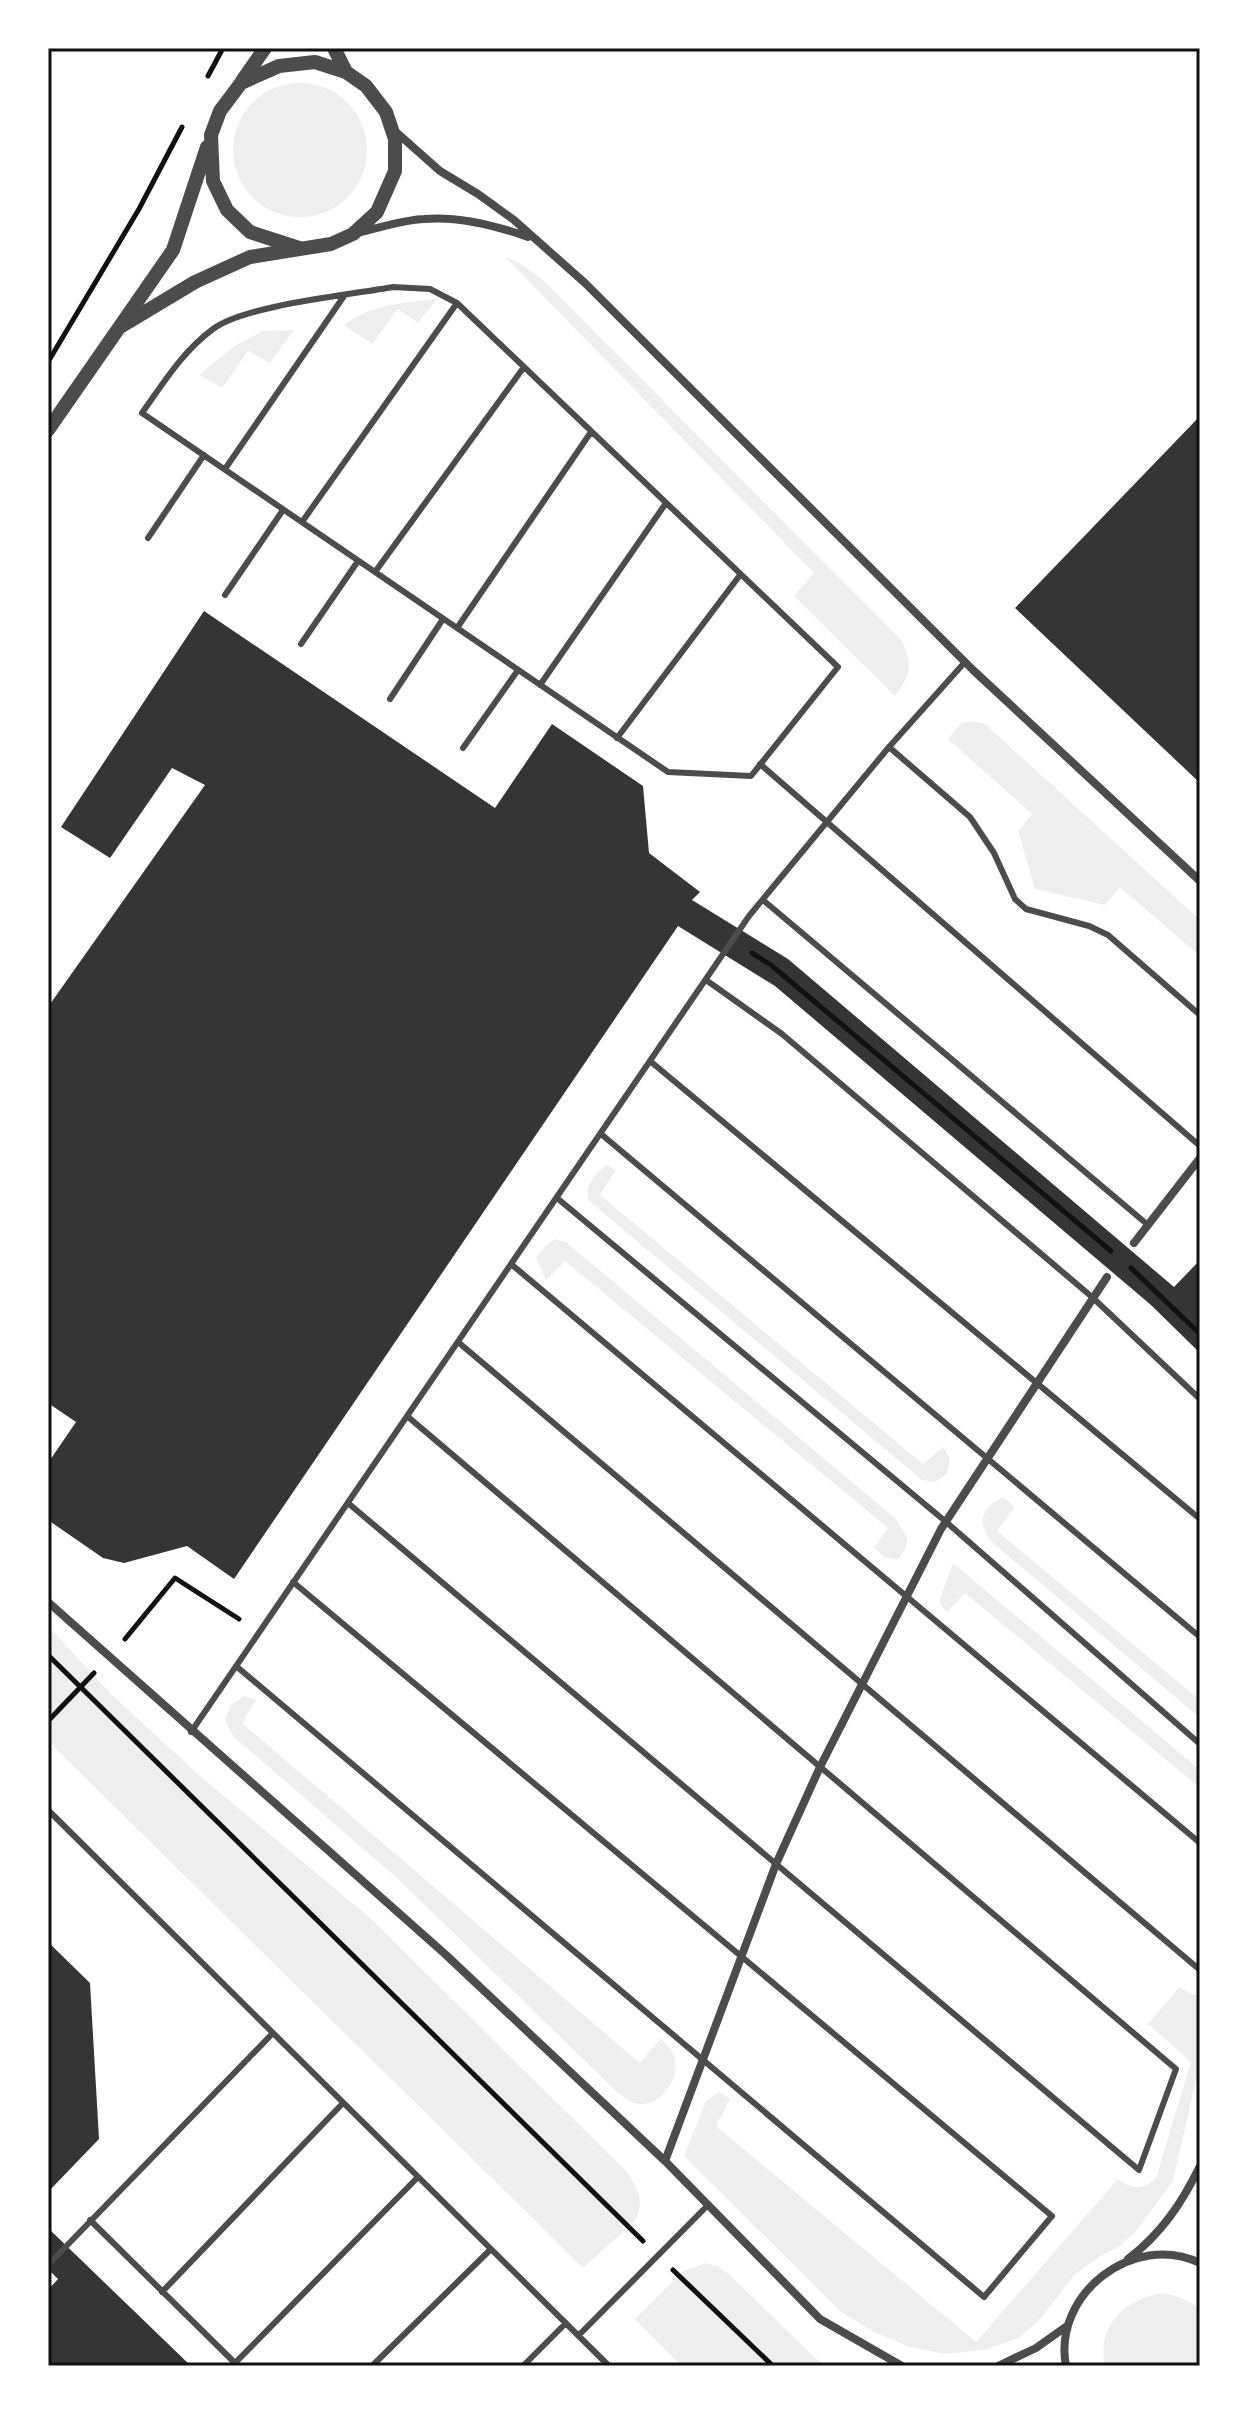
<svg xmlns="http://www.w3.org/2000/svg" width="1248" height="2414" viewBox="0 0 1248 2414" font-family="Quicksand,sans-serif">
<rect width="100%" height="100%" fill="#fff"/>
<path fill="#eee" d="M233 150a67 67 0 1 1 134 0a67 67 0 1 1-134 0Z
M505 257 518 262 542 279 902 641C913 665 911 674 895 696L794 596 814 573Z
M437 299 418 323 398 309 372 344 344 325C371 304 404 303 437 299Z
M294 330 270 363 248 351 222 388 199 375 234 346 263 331Z
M972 721 985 724 1200 920V956L1120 887 1105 905 1035 889 1018 831 1032 814 948 739 961 723Z
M606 1165 616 1170 600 1195 923 1464 943 1447 950 1459 947 1474 935 1482 922 1480 588 1200C585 1184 595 1175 606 1165Z
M556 1239 566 1242 895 1518 908 1539 905 1550 898 1559 885 1558 874 1547 888 1528 565 1261 546 1280 536 1258 547 1244Z
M1003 1497 1015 1507 997 1531 1200 1700V1718L993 1543C977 1523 979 1510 1003 1497Z
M953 1563 1200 1770V1788L965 1593 947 1612 939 1602Z
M48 1626 112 1695 200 1776 370 1918 627 2172C638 2188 646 2204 634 2222L583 2268 48 1741Z
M244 1696 256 1700 242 1723 640 2063 661 2038C664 2042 670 2048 673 2053 684 2075 660 2111 634 2103 629 2102 623 2096 618 2093L397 1878 233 1736 225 1720 231 1705Z
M1180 1987 1189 1993 1200 1996V2062L1173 2181 1137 2230 1120 2246 1099 2257 1075 2274 1042 2317 1019 2338 984 2350 945 2354 910 2347 874 2332 841 2312 684 2156 706 2101 719 2092 730 2099 716 2126 976 2342 1118 2179C1132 2189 1143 2191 1156 2178L1191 2062 1148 2024Z
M706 2263 717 2266 728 2273 813 2356 826 2366H682L635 2319 683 2271Z
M1162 2293 1180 2297 1200 2308V2366H1105C1096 2326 1125 2299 1162 2293Z"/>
<path fill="#353535" d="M1200 416V783L1015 608Z
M204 611 495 808 552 724 643 786 649 853 700 892 692 900 788 959 1174 1287 1200 1260V1353L1151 1305 775 986 678 926 234 1579 187 1546 124 1563 103 1558 48 1520V1463L76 1422 48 1403V1007L205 785 172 768 110 858 61 827Z
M48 1942 90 1983 99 2139 48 2192Z
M48 2228 191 2366H48V2290L58 2279 48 2269Z"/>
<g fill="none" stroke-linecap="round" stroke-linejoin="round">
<path stroke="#111" stroke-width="5" d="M208 76 223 48
M48 362 139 209 182 127
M752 953 771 965 1111 1251
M1131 1268 1200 1334
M125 1639 175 1578 239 1619
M48 1655 643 2241
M48 1721 94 1673
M673 2270 773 2366"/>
<path stroke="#4c4c4c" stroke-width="6" d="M393 287 430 289 457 303 838 667 751 776 668 772 142 413C164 382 183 351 213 329 245 305 350 295 393 287Z
M225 469 344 296
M302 522 457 303
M148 538 204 455
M375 572 524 367
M225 595 283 510
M457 628 591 432
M301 644 358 561
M540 685 666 503
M390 699 443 619
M617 738 740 575
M889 747 970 817 994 853 1015 899 1026 909 1089 926 1108 935 1200 1015
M463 748 518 670
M760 764 1200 1146
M763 900 1148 1225
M706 980 782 1034 1092 1297 1200 1399
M650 1061 1200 1519
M601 1134 1200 1637
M557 1198 945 1521 1200 1744
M511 1264 1200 1843
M458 1342 1200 1970
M348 1503 1139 2170 1176 2069 407 1416
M236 1666 984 2297 1052 2216 293 1582
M191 1732 749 916 889 747 965 662
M48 1810 609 2366
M90 2220 238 2366
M48 2265 273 2033
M162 2292 343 2103
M579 2335 708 2205
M235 2363 418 2177
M372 2366 491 2249
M523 2366 566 2323"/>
<path stroke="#4c4c4c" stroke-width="8" d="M396 132 440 171 478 194 514 220 585 283 973 670 1200 881
M357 233C379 228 402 220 424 219 457 216 497 226 528 237
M1134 1243 1200 1158
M48 1602 445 1954 665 2161 820 2319 902 2366
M665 2161 776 1864 820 1767 941 1529 1107 1277
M1128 2259C1161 2234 1182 2203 1200 2166
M998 2366 1036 2348 1067 2326
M1066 2366C1052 2294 1134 2231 1200 2263"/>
<path stroke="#4c4c4c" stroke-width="14" d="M334 48 346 72
M242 81 265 48
M120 327 195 282 250 257 331 244 353 234 377 212 395 171V139L386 112 366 86 346 72 315 62 279 66 241 83 220 111 211 135 213 181 227 210 250 232 299 248
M48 430 173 250 207 147"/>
</g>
<rect width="1248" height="2414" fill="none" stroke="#ffffff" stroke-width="100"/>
<rect x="50" y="50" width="1148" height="2314" fill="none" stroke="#111" stroke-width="3"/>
</svg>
